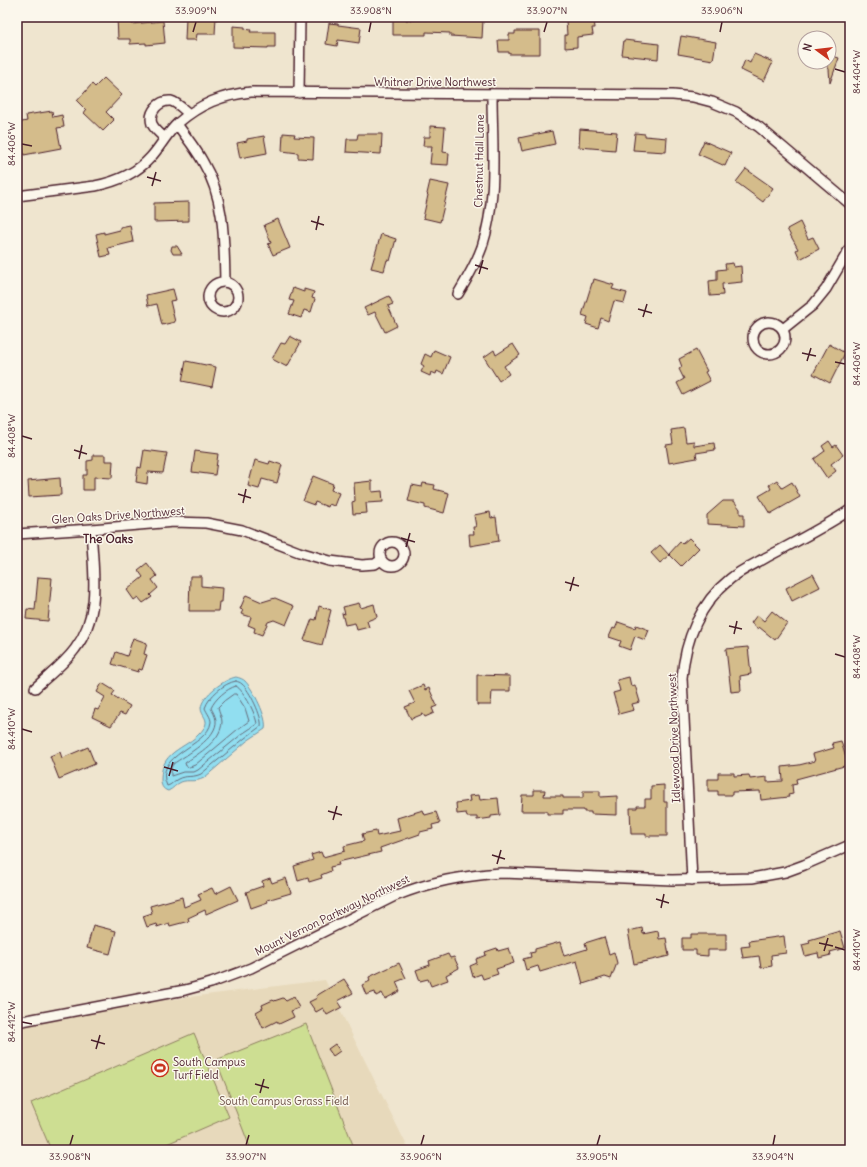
<svg xmlns="http://www.w3.org/2000/svg" width="867" height="1167" viewBox="0 0 867 1167" font-family="Delius,sans-serif">
<rect width="100%" height="100%" fill="#efe5cf"/>
<filter id="ink" filterUnits="userSpaceOnUse"><feTurbulence type="fractalNoise" baseFrequency=".025" numOctaves="2"/><feDisplacementMap in="SourceGraphic" scale="8" xChannelSelector="R" yChannelSelector="G"/><feConvolveMatrix kernelMatrix="1 2 1 2 8 2 1 2 1" color-interpolation-filters="sRGB"/></filter>
<g filter="url(#ink)">
<path fill="#e7d9bb" d="M325 980 409 1150H17V1019Z"/>
<path fill="#cdde92" stroke="#8c7e5e" d="M306 1024 355 1150H251L216 1060Z
M194 1033 229 1117 153 1150H51L31 1103Z"/>
<path fill="#91def0" stroke="#7592a1" d="M236 677C240 678 243 679 245 681 253 689 268 718 265 729L247 741 204 778C194 783 189 779 181 782 176 784 173 789 168 791 162 789 161 785 161 779 161 748 190 749 204 728 210 719 201 716 201 708 202 695 225 679 236 677Z"/>
<g fill="none" stroke-linecap="round" stroke-linejoin="round">
<path stroke="#666b7a" stroke-width="1" d="M236 681C238 682 240 682 242 684 249 689 263 718 261 726L245 738 201 774C193 778 185 775 178 779 173 781 172 785 167 786 152 754 208 747 211 722 211 717 207 713 205 708 209 696 224 683 236 681Z
M236 686C244 690 256 715 257 724L242 734 198 770 194 772H183L171 776V768L173 764C186 755 218 738 216 720 215 715 213 712 211 708 215 699 226 689 236 686Z
M234 694H236L245 708 249 721 238 729 195 765 190 767 186 766 185 763C199 753 221 741 222 722 222 717 219 712 218 707L224 701Z"/>
</g>
<path fill="#d4bc8b" stroke="#4a1f2b" d="M117 17H131L132 24 163 21 165 43 146 45V43L130 44V39H118Z
M186 17 205 18V17H216L215 34H197L196 40H185Z
M393 17H406V20L450 19V17H465V19L483 20 482 38 450 36V33L426 32V35H393Z
M566 20H594L595 28H592L593 35 577 37V47L565 48V35H567Z
M329 23 338 24V25L361 28 359 43 338 40 337 46 326 44Z
M233 26 245 27V29L251 30 250 32H275V47H268V48L233 47Z
M515 31H540V54H509V52H499L498 40H509V34H515Z
M681 36 716 42 713 60 678 54Z
M624 40 659 44 658 59 622 55Z
M754 54 773 62 764 81 741 70 745 60 750 63Z
M829 55 839 58 830 83 829 69 824 62H829Z
M104 78 122 95 106 112 114 120 103 131 84 113 86 110 77 101 92 84 95 87Z
M52 111 53 117 62 115 64 127 57 128 61 148 24 155 23 149H22L17 123 27 121 26 115Z
M430 126 445 127 443 152 449 153 448 165 430 164 432 146H423L424 137H430Z
M580 129 617 132 615 150 579 147Z
M552 131 555 144 522 151 519 138Z
M283 133 295 134 294 137 314 138 313 159 298 158V153L282 151Z
M635 133 645 134V136L667 138 666 152 633 150Z
M358 134H382L381 154 346 152 347 139H357Z
M264 136 267 153 240 158 237 143 247 141V139Z
M704 141 731 153 725 166 698 154Z
M746 169 773 188 763 202 736 182Z
M430 181 449 185 440 222 423 218 428 195 427 194Z
M189 202V221L154 222V203Z
M278 219 290 248 273 255 268 244 271 243 264 225Z
M800 222 808 239 813 237 819 249 800 259 796 250 798 249 787 229Z
M130 225 133 242 108 248 110 255 101 257 96 234 104 232V234L120 230V227Z
M381 234 396 239 390 261 387 260 384 271 371 268Z
M172 246H177L182 254H173L171 250Z
M733 263 734 267 741 266 742 282 722 284 723 295 710 296 709 281 717 280V270L726 269 725 264Z
M594 279 614 285 612 289 627 293 624 303 614 301 608 321 601 318 598 328 586 324 588 317 582 315 592 283H593Z
M293 288 304 292V289L314 292 312 298 315 299 311 312 304 310 301 318 289 314 294 301 289 300Z
M173 289 176 300 170 301 175 322 162 325 157 304 148 306 146 295Z
M389 296 393 304 388 306 397 326 385 332 375 312 368 315 364 308Z
M290 336 301 342 287 367 272 359 281 343 285 344Z
M513 344 520 355 504 366 509 374 499 381 484 357 494 350 496 355Z
M829 344 845 353 830 383 813 374Z
M434 350 450 357 443 374 437 371 436 374 431 372 430 376 421 372 424 366 421 364 425 354 431 357Z
M696 350 707 371 705 372 710 381 683 395 677 383 684 379 679 369 682 367 679 359Z
M186 361 216 367 212 387 182 381Z
M684 428 686 442 694 441V446L714 443 715 450 696 453 697 458 669 463 666 445 673 444 671 430Z
M829 441 833 447 836 445 843 455 831 464 836 471 827 478 814 459 825 451 822 446Z
M144 450 167 453 163 473 148 472 147 484 136 482 138 467 141 468Z
M195 451 218 454 215 475 192 472Z
M93 455H105V461H113L112 478 94 477V490H83V475H87V461L93 460Z
M255 460 269 464 270 461 282 465 277 483 262 479 259 489 248 486Z
M313 476 333 484 331 490 339 493 334 506 329 504 328 507 315 502 314 505 303 501Z
M60 478 61 495 29 497 28 481Z
M777 480 782 488 792 482 800 497 770 514 759 496 771 489 769 485Z
M372 481V492L382 491 383 502 366 503 367 513 353 514 352 502 355 501 354 483Z
M423 483 435 485 434 489 449 493 444 513 425 508V505L408 501 412 485 422 487Z
M723 501H734L740 509V514H744V526L707 524V515Z
M490 512 491 518 496 517 499 541 470 546 469 534H474L473 527H476L474 515Z
M689 538 699 548 681 566 669 554 680 542 682 544Z
M660 545 669 555 660 563 651 553Z
M147 563 157 576 152 580 158 588 150 595 152 597 143 603 138 597 134 600 127 590 143 577 138 570Z
M813 574 820 587 792 601 786 588Z
M190 576H201V586L222 588 221 602H219L218 611H189Z
M38 577 52 578 48 621 26 619 27 609 35 610Z
M246 595 262 602 275 598 294 606 286 625 274 620 268 622 262 635 254 632 255 628 248 625 251 617 241 614 243 610 240 609Z
M359 603 361 608 374 604 377 617 367 621 369 627 357 630 355 623 345 625 342 613 345 614 343 607Z
M319 606 331 610 322 645 304 640 312 619 316 620Z
M772 611 787 623 775 640 759 627 758 629 751 623 757 615 764 621Z
M618 622 635 628 636 625 649 630 645 640 635 636 630 650 619 646 621 641 609 637 613 628 615 629Z
M133 638 147 643 144 654 147 655 142 670 139 669 138 672 112 664 116 652 127 656Z
M748 647 751 674 740 676 741 691 731 692 726 649Z
M477 675 510 676V691H492L491 705H477Z
M629 677 631 686 635 685 640 702 632 704 634 710 619 714 613 693 620 691 617 680Z
M102 683 115 691 112 695 130 706 125 715 120 713 111 726 92 717 95 709 98 710 105 697 97 692Z
M423 685 425 690 429 688 437 706 432 708 434 713 425 717 423 714 411 719 405 707 415 703 409 691Z
M841 741 848 765 796 779 797 784 792 785 793 794 788 795 789 797 761 800 760 791 732 792V795H718V791H708V779H718V773H734V776L749 775 750 779 767 777V782L783 781 782 767 799 765 815 761 813 754 834 748 832 743Z
M88 747 95 764 59 779 50 756 60 752 62 758Z
M664 785V802H667V836H646V834H631L630 808H637V806H645V799H651V786Z
M534 790H545L544 796H563V798H583V791H600V797L617 796V815L591 814V812H584V810H563V814H547V811H521L522 795H534Z
M479 795 480 800 498 798 500 815 491 816V818L477 820V817H467L466 813 457 814 456 803 470 801 469 796Z
M423 810 425 815 436 812 440 823 432 825 433 829 420 832V834L380 848 381 852 338 862 339 865 330 867 331 871 321 875 322 878 309 882 308 878 298 881 294 866 313 860 311 855 321 852 323 857 345 851 344 846 364 841 362 834 376 831 377 836 400 831 397 818Z
M270 878 272 883 286 878 291 893 267 900 268 902 251 908 246 892 263 886 262 881Z
M231 886 238 900 206 914 205 910 188 918 189 921 170 926 169 923 157 927 156 924 147 927 143 916 152 913 150 906 182 897 184 907 201 900 198 894 212 888 215 894Z
M93 925 116 931 110 954 87 948Z
M642 928 643 934 658 931 659 939 666 938 669 956 634 964 628 931Z
M840 931 845 948 830 952 831 955 819 958 818 953 805 956 802 945 810 943 809 940Z
M691 934H726V950H708V956L696 955V950H682V938H691Z
M784 936 786 953 771 955 772 966 761 968 759 956 743 958 741 947 750 946 749 941Z
M604 937 609 954 614 952 617 963 611 979 605 977 583 984 577 961 540 972 538 966 526 970 523 959 531 957 530 953 535 952V949L560 942 564 956 587 949 585 943Z
M497 948 498 951 509 948 514 963 496 969 498 974 483 979 481 974 473 977 470 966 477 963 476 959 486 955 485 952Z
M448 954 450 958 454 957 459 968 446 975 448 980 431 986 428 979 420 981 416 970 430 965 429 961Z
M399 963 406 978 396 982 400 991 385 999 382 993 376 996 375 992 366 995 362 985 370 981 369 977Z
M344 979 353 993 338 1001 342 1007 327 1015 323 1008 316 1012 309 1002 317 998 316 996Z
M294 997 299 1008 291 1011 294 1017 279 1024 277 1021 263 1028 256 1012 263 1008 262 1005 273 1000 274 1001 283 998 286 1001Z
M335 1044 340 1051 333 1056 328 1049Z"/>
<g fill="none" stroke-linecap="round" stroke-linejoin="round">
<g stroke="#4a1f2b" stroke-width="12">
<path id="street" d="M299 93 300 17
M177 124C186 137 196 149 203 162 225 199 224 240 225 282
M165 138C160 134 155 130 152 124 148 112 159 100 171 101 178 103 184 110 189 114
M17 196 95 186C115 182 137 173 151 157 161 146 167 133 178 123 200 104 222 95 251 92L673 95 693 97 712 102 736 112 759 127 850 204
M208 297a15 15 0 1 1 30 0a15 15 0 1 1-30 0Z
M458 294C467 279 476 264 482 247 498 198 492 145 492 94
M753 338a16 16 0 1 1 32 0a16 16 0 1 1-32 0Z
M783 329 813 305 826 289 850 248
M17 534 91 529 174 522 206 523 242 530 299 552 330 561 362 565 375 564 381 560
M380 554a12 12 0 1 1 24 0a12 12 0 1 1-24 0Z
M35 688C49 675 64 664 75 649 102 614 93 570 91 529
M692 880 682 678C685 640 700 603 730 579 741 570 755 564 767 557 795 542 823 528 850 510
M17 1022 185 990 211 983 251 968 395 896C432 881 462 876 501 873L672 880 752 878 785 872 804 865 850 845"/>
</g>
<use href="#street" stroke="#fbf7ec" stroke-width="9"/>
</g>
</g>
<path fill="none" stroke="#4a1f2b" stroke-width="1.5" d="M193 32 196 22M369 32 371 22M544 32 547 22M720 32 722 22M835 69 845 72M22 144 32 146M147 177 161 181M152 186 156 172M311 221 324 225M316 230 319 216M475 265 488 269M479 274 483 260M638 309 652 313M643 317 647 304M802 353 816 356M807 361 811 348M835 362 845 364M22 436 32 439M74 450 87 454M79 459 82 445M238 494 251 498M243 503 246 489M401 538 415 542M406 547 410 533M565 582 579 586M570 591 574 577M729 626 742 629M734 634 737 621M835 654 845 657M22 729 32 732M164 767 178 771M169 776 173 762M328 811 342 815M333 820 337 806M492 855 505 859M497 864 501 850M656 899 669 903M661 908 664 894M819 943 833 946M835 947 845 950M824 951 828 938M22 1022 32 1024M91 1040 105 1044M96 1049 100 1035M255 1084 269 1088M260 1093 264 1079M70 1145 73 1135M246 1145 249 1135M421 1145 424 1135M597 1145 600 1135M773 1145 775 1135"/>
<defs>
<g id="stadium-ring" transform="scale(0.9)"><circle r="9.5" fill="#fbf7ec" stroke="#c8321e" stroke-width="1.5"/><path d="M0-5a6.5 5 0 1 0 0 10a6.5 5 0 1 0 0-10ZM-3.5-1.8h7v3.6h-7Z" fill="#c8321e"/></g>
</defs>
<g fill-rule="evenodd">
<use href="#stadium-ring" x="160" y="1068"/>
</g>
<g text-anchor="middle" dominant-baseline="central" stroke-width="3" stroke-linejoin="round" paint-order="stroke">
<g font-size="11" fill="#4a1f2b" stroke="#fbf7ec">
<text x="435" y="82">Whitner Drive Northwest</text>
<text transform="translate(479 161) rotate(-89)">Chestnut Hall Lane</text>
<text transform="translate(118 515) rotate(-4)">Glen Oaks Drive Northwest</text>
<text transform="translate(674 738) rotate(-92)">Idlewood Drive Northwest</text>
<text transform="translate(332 915) rotate(-26)">Mount Vernon Parkway Northwest</text>
</g>
<g font-size="11" fill="#4a1f2b" stroke="#fbf7ec" text-anchor="start">
<text x="173" y="1062">South Campus<tspan x="173" dy="13">Turf Field</tspan></text>
</g>
<g font-size="11" fill="#6b4f45" stroke="#fbf7ec">
<text x="284" y="1101">South Campus Grass Field</text>
</g>
<g font-size="12" font-weight="bold" fill="#4a1f2b" stroke="#fbf7ec">
<text x="108" y="538">The Oaks</text>
</g>
</g>
<rect width="867" height="1167" fill="none" stroke="#fbf7ec" stroke-width="44"/>
<g transform="translate(817 50) rotate(285)"><circle r="19" fill="#fbf7ec" stroke="#b4a19f"/>
<path d="M0-3L7 15L0 10L-7 15Z" fill="#c8321e"/>
<text y="-6" font-size="11" font-weight="bold" text-anchor="middle" fill="#4a1f2b">N</text>
</g>
<rect x="22" y="22" width="823" height="1123" fill="none" stroke="#4a1f2b" stroke-width="1.5"/>
<g font-size="10" text-anchor="middle" fill="#4a1f2b">
<text x="196" y="14">33.909°N</text>
<text x="371" y="14">33.908°N</text>
<text x="547" y="14">33.907°N</text>
<text x="722" y="14">33.906°N</text>
<text transform="translate(856 72) rotate(-90)" y="4">84.404°W</text>
<text transform="translate(11 144) rotate(-90)" y="4">84.406°W</text>
<text transform="translate(856 364) rotate(-90)" y="4">84.406°W</text>
<text transform="translate(11 436) rotate(-90)" y="4">84.408°W</text>
<text transform="translate(856 657) rotate(-90)" y="4">84.408°W</text>
<text transform="translate(11 729) rotate(-90)" y="4">84.410°W</text>
<text transform="translate(856 950) rotate(-90)" y="4">84.410°W</text>
<text transform="translate(11 1022) rotate(-90)" y="4">84.412°W</text>
<text x="70" y="1160">33.908°N</text>
<text x="246" y="1160">33.907°N</text>
<text x="421" y="1160">33.906°N</text>
<text x="597" y="1160">33.905°N</text>
<text x="773" y="1160">33.904°N</text>
</g>
</svg>
